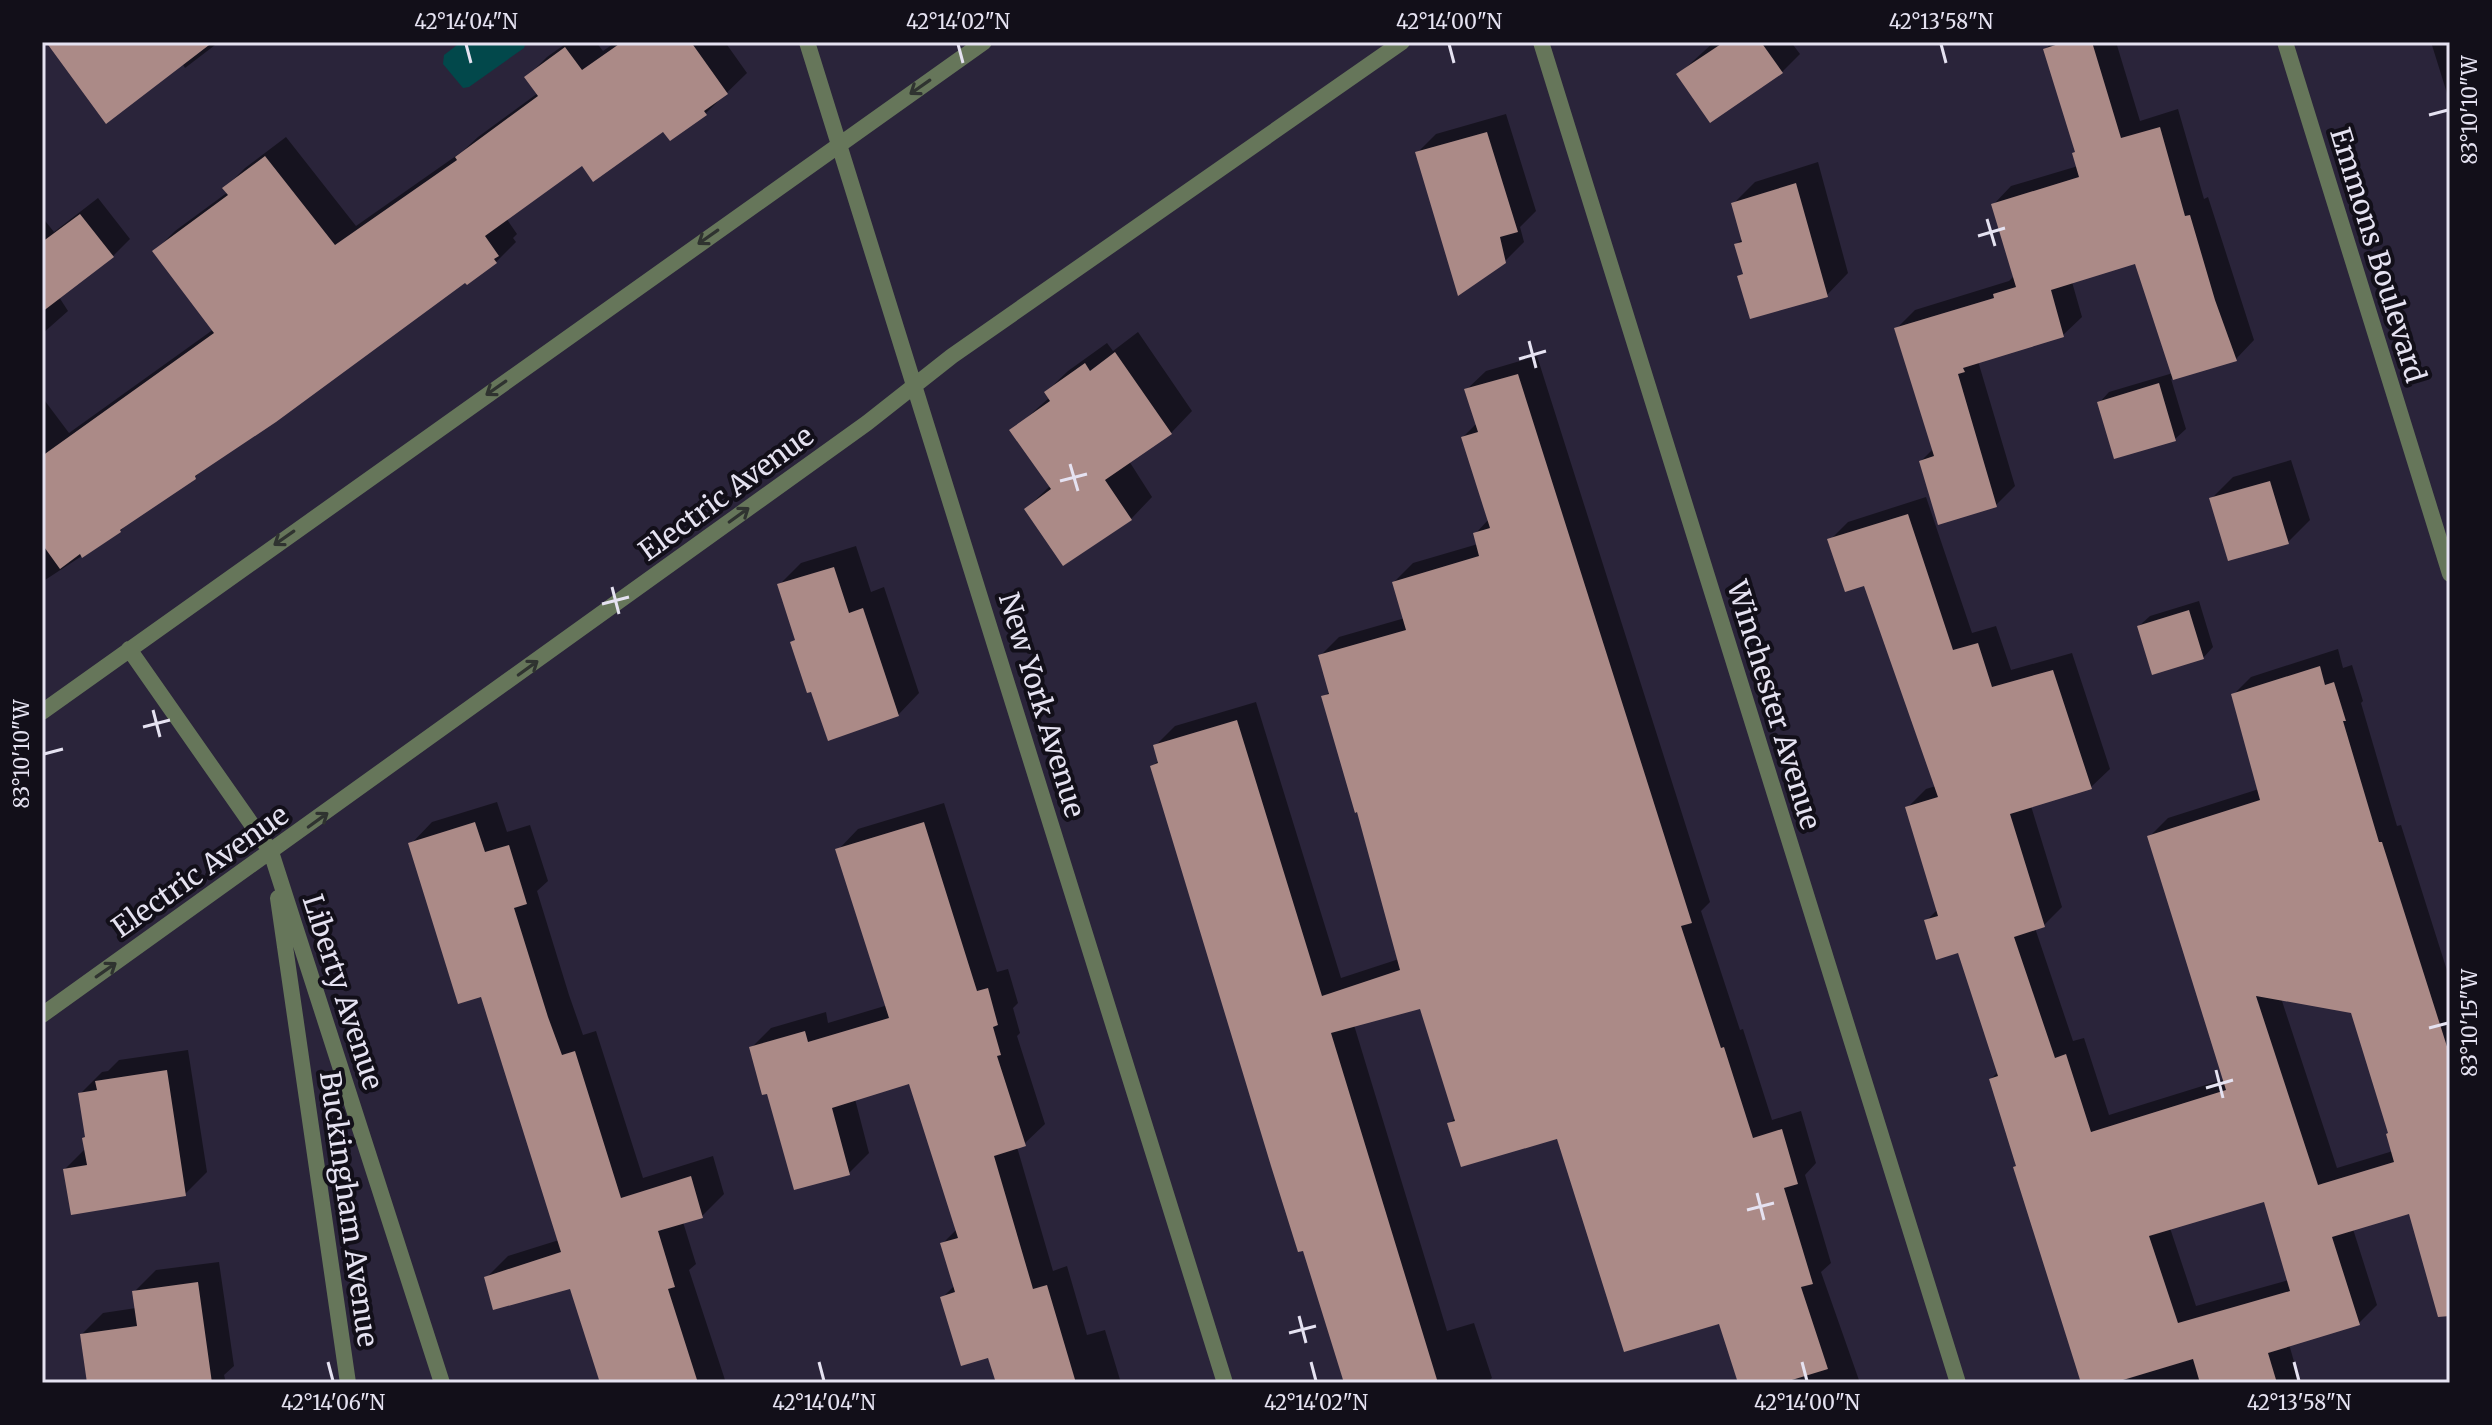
<svg xmlns="http://www.w3.org/2000/svg" width="2492" height="1425" viewBox="0 0 2492 1425" font-family="Merriweather,serif">
<rect width="100%" height="100%" fill="#2a243a"/>
<path fill="#02484b" d="M461 42H526L524 48 469 87 463 88 443 64 444 55Z"/>
<path fill="#0007" fill-rule="evenodd" d="M48 42H219L185 68 182 63Z
M568 42H596L603 51 616 42H725L747 73 706 113 582 164 506 218 517 234 513 238 516 242 496 262 465 280 206 466 195 477 132 519 120 531 42 582V397L69 433 214 329 155 251 175 231 228 192 225 188 245 168 286 137 356 226 463 151 478 137 538 93 527 77 547 57Z
M1714 42H1791L1800 54 1782 72 1679 74Z
M2052 42H2116L2140 121 2178 109 2204 199 2208 197 2254 340 2236 359 2171 379 2186 429 2175 439 2099 403 2109 392 2173 373 2136 262 2072 282 2082 317 2063 335 1978 361 2015 486 1996 505 1921 461 1933 449 1896 329 1915 310 2009 281 2014 276 1993 205 2011 186 2078 166 2077 151 2045 50Z
M2431 42H2450V103Z
M1506 114 1536 211 1520 227 1524 242 1505 261 1417 153 1436 134Z
M1818 162 1848 273 1827 295 1740 277 1744 272 1736 245 1743 238 1733 204 1755 182Z
M98 198 130 239 113 256 59 297 68 311 42 334V217L54 232Z
M1138 332 1192 411 1171 433 1129 461 1152 497 1131 519 1026 509 1051 485 1012 431 1050 397 1046 392 1068 371 1107 343 1113 351Z
M1537 356 1710 902 1701 911 1740 1030 1743 1029 1772 1120 1801 1111 1816 1163 1805 1175 1831 1263 1821 1272 1860 1383H1740L1721 1322 1559 1137 1449 1124 1456 1117 1421 1007 1354 1025 1447 1331 1474 1323 1492 1378 1486 1383H1346L1152 767 1159 760 1156 745 1175 726 1256 702 1341 978 1399 959 1359 810 1324 697 1330 691 1320 656 1339 637 1405 618 1394 582 1413 563 1478 544 1475 534 1489 519 1463 437 1477 423 1466 390 1486 371Z
M2291 460 2310 520 2288 542 2211 499 2233 477Z
M1926 497 1972 633 1996 626 2011 670 2072 653 2110 769 2091 787 2031 806 2062 907 2044 925 2035 928 2073 1041 2084 1038 2109 1115 2225 1079 2150 836 2168 818 2259 789 2233 695 2251 677 2338 649 2343 668 2352 665 2363 701 2361 703 2397 826 2401 825 2450 980V1272L2410 1211 2353 1229 2377 1305 2359 1323 2289 1344 2300 1383H2085L1991 1079 1998 1072 1959 951 1926 921 1938 909 1907 808 1926 789 1936 786 1866 583 1830 540 1848 522ZM2281 998 2352 1011 2390 1132 2393 1151 2337 1168ZM2265 1199 2289 1280 2196 1306 2170 1228Z
M856 546 871 592 884 587 919 693 898 715 793 642 796 639 779 585 801 563Z
M2199 601 2213 647 2203 658 2139 626 2150 616Z
M497 802 507 832 530 825 548 881 537 891 569 995 583 1035 596 1031 643 1178 713 1156 724 1194 702 1216 683 1222 696 1264 689 1270 726 1383H601L572 1287 486 1278 508 1256 559 1240 482 995 411 844 432 822Z
M944 803 997 972 1008 969 1018 1003 1013 1008 1020 1033 1017 1036 1045 1124 1024 1144 1017 1147 1053 1271 1067 1266 1087 1335 1105 1330 1121 1383H998L990 1355 942 1298 955 1285 942 1244 957 1229 911 1081 855 1099 869 1153 849 1173 768 1092 751 1048 771 1028 826 1012 828 1023 888 1005 838 850 858 829Z
M188 1050 207 1172 185 1194 65 1169 86 1148 87 1135 80 1094 102 1072 108 1071 119 1060Z
M219 1262 234 1366 224 1375 226 1383H89L82 1334 103 1313 136 1308 134 1292 156 1270Z"/>
<path fill="#ab8a87" fill-rule="evenodd" d="M46 42H213L106 124Z
M622 42H691L728 94 704 111 707 115 670 141 663 132 593 182 582 166 485 236 499 256 494 259 497 263 467 285 465 283 276 422 195 476 196 479 120 530 121 532 82 558 80 554 60 569 42 544V456L214 333 152 251 228 195 222 188 265 156 335 245 457 160 455 157 538 96 524 77 565 47 582 70Z
M1724 42H1761L1783 73 1710 123 1676 74Z
M2065 42H2092L2121 138 2160 127 2185 216 2190 215 2215 300 2237 361 2173 380 2135 264 2051 290 2064 337 1963 368 1965 372 1958 374 1997 507 1938 525 1919 461 1934 456 1894 328 1994 298 1993 294 2016 287 1991 204 2079 177 2072 153 2075 152 2043 49Z
M1487 132 1518 232 1500 237 1506 263 1458 296 1415 152Z
M1796 183 1828 297 1750 319 1737 276 1743 274 1734 244 1742 242 1731 203Z
M80 214 114 257 42 312V242Z
M1115 352 1172 434 1105 480 1132 520 1063 566 1024 509 1051 489 1009 430 1050 401 1044 392 1085 363 1090 371Z
M1518 374 1692 923 1681 926 1721 1048 1724 1047 1753 1138 1782 1129 1798 1184 1784 1188 1813 1284 1801 1287 1828 1369 1782 1383H1738L1719 1324 1624 1352 1557 1139 1461 1167 1447 1123 1455 1121 1420 1009 1331 1033 1438 1383H1344L1303 1251 1298 1252 1271 1166 1150 766 1158 763 1153 745 1237 720 1322 996 1400 970 1357 812 1355 813 1321 696 1329 694 1318 655 1406 630 1392 582 1479 556 1473 533 1490 528 1461 437 1478 432 1464 389Z
M2159 383 2176 441 2114 459 2097 402Z
M2270 481 2289 544 2228 561 2209 498Z
M1908 514 1953 650 1978 643 1992 687 2053 670 2092 789 2010 814 2045 927 2014 937 2055 1058 2066 1054 2091 1132 2226 1090 2147 836 2260 800 2231 694 2320 666 2325 685 2334 682 2346 721H2343L2379 842H2382L2450 1056V1316L2438 1317 2409 1214 2332 1237 2360 1325 2268 1353 2277 1383H2200L2193 1359 2113 1383H2081L2013 1167 2016 1166 1989 1079 1998 1076 1958 953 1936 960 1924 920 1938 916 1905 807 1938 797 1864 586 1845 592 1827 539ZM2256 996 2351 1013 2388 1133 2386 1134 2394 1162 2318 1185ZM2264 1202 2290 1291 2178 1323 2149 1236Z
M834 567 849 613 863 608 899 716 828 741 811 692 807 693 790 642 795 640 777 584Z
M2189 610 2204 659 2152 675 2137 626Z
M475 822 485 852 509 845 527 904 514 908 548 1017 562 1055 575 1051 621 1198 691 1176 703 1218 658 1231 675 1287 668 1289 698 1383H600L570 1289 493 1310 484 1277 561 1252 481 997 458 1004 408 843Z
M924 822 977 991 988 988 998 1025 993 1027 1001 1055 997 1056 1026 1146 994 1156 1033 1289 1047 1285 1076 1383H996L988 1358 961 1366 940 1297 955 1292 940 1243 958 1238 909 1084 832 1108 850 1175 794 1190 767 1094 762 1095 749 1047 805 1031 808 1042 889 1018 835 849Z
M167 1070 186 1196 71 1215 63 1169 87 1165 82 1138 85 1137 78 1093 97 1090 95 1081Z
M198 1282 212 1383H87L80 1334 137 1326 132 1291Z"/>
<g fill="none" stroke-linecap="round" stroke-linejoin="round">
<path stroke="#66765a" stroke-width="16" d="M807 42 1225 1383
M1541 42 1958 1383
M129 649 271 852 442 1383
M42 712 984 42
M278 898 348 1383
M42 1015 867 423 952 356 1402 42"/>
<path stroke="#66765a" stroke-width="16" d="M2285 42 2450 574"/>
</g>
<defs><path id="oneway-shaft" d="M-6 0H5M1.5-3L5.5 0L1.5 3" fill="none" stroke-width="1.6" stroke-linecap="round" stroke-linejoin="round" transform="scale(2)"/></defs>
<g stroke="#2f3330">
<use href="#oneway-shaft" transform="translate(920 87) rotate(145)"/>
<use href="#oneway-shaft" transform="translate(708 237) rotate(145)"/>
<use href="#oneway-shaft" transform="translate(496 388) rotate(145)"/>
<use href="#oneway-shaft" transform="translate(739 515) rotate(-36)"/>
<use href="#oneway-shaft" transform="translate(284 538) rotate(145)"/>
<use href="#oneway-shaft" transform="translate(528 668) rotate(-36)"/>
<use href="#oneway-shaft" transform="translate(318 820) rotate(-36)"/>
<use href="#oneway-shaft" transform="translate(106 970) rotate(-35)"/>
</g>
<path fill="none" stroke="#e5e2f1" stroke-width="3" d="M466 44 471 63M958 44 963 63M1449 44 1454 63M1941 44 1946 63M2429 115 2448 110M1987 219 1995 246M1978 236 2005 228M1529 341 1536 368M1519 359 1546 351M1070 464 1078 491M1060 481 1087 474M612 587 619 614M602 604 629 597M153 710 160 737M143 727 170 720M44 754 63 749M2429 1028 2448 1023M2216 1070 2223 1098M2206 1088 2233 1080M1757 1193 1764 1220M1747 1210 1774 1203M1299 1316 1306 1343M1289 1333 1316 1326M328 1362 333 1381M819 1362 824 1381M1311 1362 1316 1381M1802 1362 1807 1381M2294 1362 2299 1381"/>
<g text-anchor="middle" dominant-baseline="central" stroke-width="8" stroke-linejoin="round" paint-order="stroke">
<g font-size="28" fill="#e5e2f1" stroke="#120f19">
<text transform="translate(2378 255) rotate(73)">Emmons Boulevard</text>
<text transform="translate(726 493) rotate(-36)">Electric Avenue</text>
<text transform="translate(1042 705) rotate(73)">New York Avenue</text>
<text transform="translate(1774 705) rotate(73)">Winchester Avenue</text>
<text transform="translate(200 871) rotate(-35)">Electric Avenue</text>
<text transform="translate(343 992) rotate(72)">Liberty Avenue</text>
<text transform="translate(349 1209) rotate(82)">Buckingham Avenue</text>
</g>
</g>
<rect width="2492" height="1425" fill="none" stroke="#120f19" stroke-width="88"/>
<rect x="44" y="44" width="2404" height="1337" fill="none" stroke="#e5e2f1" stroke-width="3"/>
<g font-size="20" text-anchor="middle" fill="#e5e2f1">
<text x="466" y="29">42°14'04"N</text>
<text x="958" y="29">42°14'02"N</text>
<text x="1449" y="29">42°14'00"N</text>
<text x="1941" y="29">42°13'58"N</text>
<text transform="translate(2470 110) rotate(-90)" y="7">83°10'10"W</text>
<text transform="translate(22 754) rotate(-90)" y="7">83°10'10"W</text>
<text transform="translate(2470 1023) rotate(-90)" y="7">83°10'15"W</text>
<text x="333" y="1410">42°14'06"N</text>
<text x="824" y="1410">42°14'04"N</text>
<text x="1316" y="1410">42°14'02"N</text>
<text x="1807" y="1410">42°14'00"N</text>
<text x="2299" y="1410">42°13'58"N</text>
</g>
</svg>
